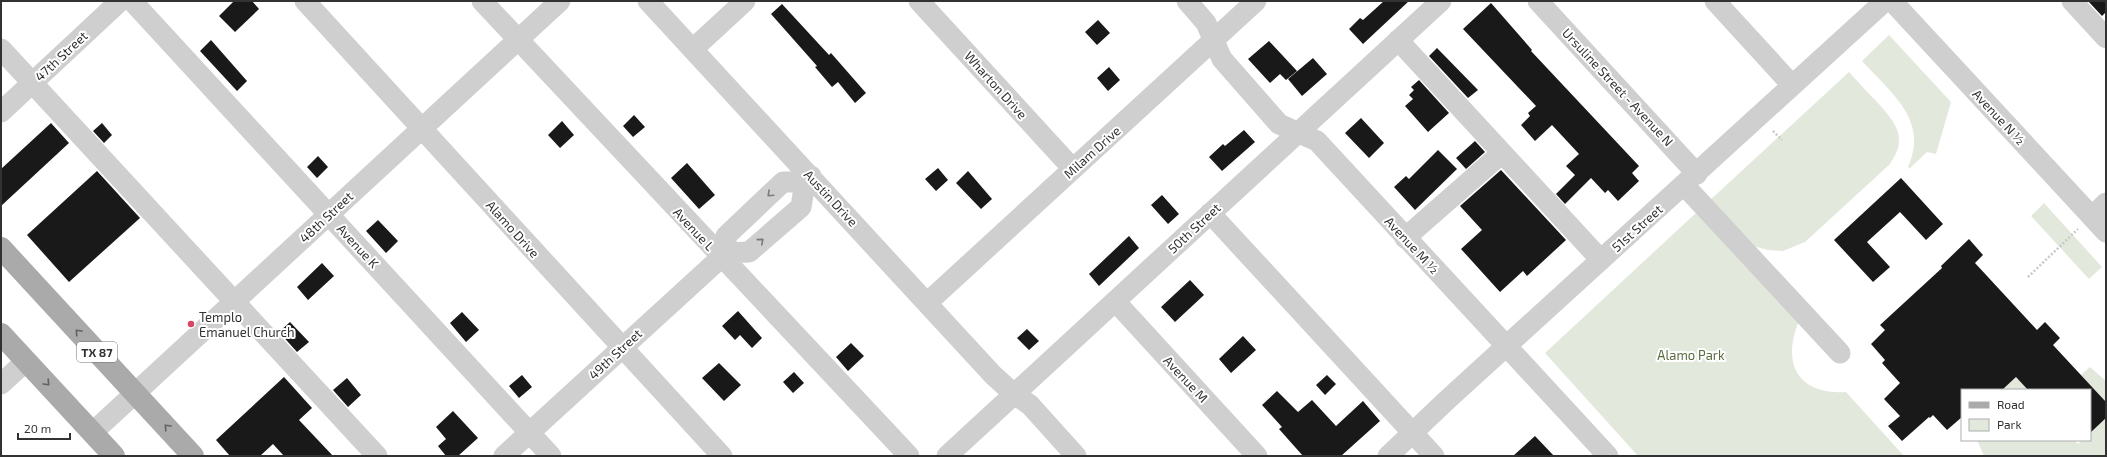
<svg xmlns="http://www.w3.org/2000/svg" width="2107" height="457" viewBox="0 0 2107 457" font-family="'Exo 2',sans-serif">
<rect width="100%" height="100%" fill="#fff"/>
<path fill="#e3e8dc" d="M1889 35 1951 102 1936 154 1927 152 1909 169 1908 167C1929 120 1891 93 1862 61Z
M1849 72C1858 82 1867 92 1877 102 1896 123 1909 138 1889 165L1805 242 1783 251 1768 250 1753 246 1708 202Z
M2044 203 2102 267 2089 279 2031 216Z
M1697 212 1799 321C1781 364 1798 395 1846 392L1904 456H1638L1545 353Z
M2090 367 2106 381V402L2081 375Z
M2016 377 2028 390H2002Z
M2106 418V456H1984L1977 440H2074L2078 444 2082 440H2090V433Z"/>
<path fill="#191919" d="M234 1H252L259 9 235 32 219 16Z
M1384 1H1409L1363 44 1349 29 1360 18 1363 20Z
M2088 1H2106V12L2102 16Z
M1491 3 1532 50 1531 51 1639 166 1632 173 1639 181 1618 201 1608 190 1605 193 1591 178 1565 204 1556 194 1575 175 1566 166 1579 154 1552 125 1535 141 1521 125 1530 116 1528 113 1536 106 1463 29Z
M782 4 829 55 831 53 866 93 855 103 838 82 832 87 815 67 817 66 771 14Z
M1098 20 1110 33 1097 45 1085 32Z
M211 40 247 81 237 91 200 51Z
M1269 41 1297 71 1286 80 1280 74 1270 83 1248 59Z
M1437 48 1478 90 1468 98 1429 56Z
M1313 58 1327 74 1302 96 1288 79Z
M1109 67 1120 80 1108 91 1097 78Z
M1419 80 1449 113 1428 132 1405 106 1413 99 1409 95 1414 90 1411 87Z
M634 115 645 127 633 137 623 126Z
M1361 118 1384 143 1369 158 1345 133Z
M562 121 574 135 560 148 548 135Z
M51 123 69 143 1 206V169Z
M102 123 112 135 104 143 93 131Z
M1244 130 1255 142 1222 171 1209 157 1223 144 1225 146Z
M1475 141 1485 152 1466 169 1456 158Z
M1438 150 1457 169 1415 210 1394 187 1406 176 1409 179Z
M318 156 328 167 317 178 307 167Z
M687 163 715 195 699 209 671 178Z
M938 168 948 180 936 191 925 179Z
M1501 170 1566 240 1527 276 1523 271 1500 292 1461 249 1482 230 1460 206Z
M97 171 140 218 69 282 27 235Z
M968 171 992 199 981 209 956 183Z
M1901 178 1943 224 1926 240 1900 212 1867 242 1890 267 1873 282 1834 240Z
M1162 195 1179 214 1168 224 1151 205Z
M378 220 398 241 386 253 366 231Z
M1129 236 1139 248 1099 286 1089 274Z
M1969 239 1983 255 1975 263 2037 330 2045 322 2060 338 2053 345 2106 402V418L2090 433V390H2028L2016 377 2002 390H1962V417L1947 430 1933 415 1930 418 1929 417 1902 441 1888 426 1900 416 1884 399 1900 383 1882 363 1885 360 1871 344 1885 330 1880 325 1942 268 1941 266Z
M322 263 334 276 308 300 297 287Z
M1190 280 1204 295 1175 322 1161 307Z
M738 311 762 338 752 348 740 335 735 340 722 326Z
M462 312 479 330 466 342 450 323Z
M290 322 309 342 297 352 279 332Z
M1027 329 1039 341 1029 350 1017 338Z
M1243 336 1256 350 1231 373 1219 359Z
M851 343 864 356 848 371 836 357Z
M719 363 741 385 724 401 702 378Z
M794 372 804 383 793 393 783 382Z
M522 375 532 387 519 398 509 386Z
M1327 375 1336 384 1325 395 1316 385Z
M284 377 312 408 299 420 333 456H284L273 444 260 456H230L216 440Z
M347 378 361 395 348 407 333 390Z
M1277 391 1298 412 1312 400 1336 426 1363 401 1380 421 1341 456H1303L1279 429 1282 427 1262 405Z
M453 411 478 438 458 456H446L438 446 446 439 436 427Z
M1535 436 1554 456H1513Z"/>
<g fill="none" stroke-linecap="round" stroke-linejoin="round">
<path stroke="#c9c9c9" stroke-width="2.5" stroke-dasharray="2 2" stroke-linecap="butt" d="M1773 131 1782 140
M2028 277 2078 229"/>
<path stroke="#cfcfcf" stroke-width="21" d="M132 1 551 456
M305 1 722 456
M482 1 909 456
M648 1 993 375 1014 394 1030 405 1076 456
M919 1 1073 169
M1187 1 1206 23 1222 59 1279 124 1317 141 1608 456
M1538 1 1697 174
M1715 1 1792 85
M1892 1 2106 232
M2072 1 2106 38
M1398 40 1601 260
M1 49 377 456
M693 49 745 1
M1 112 120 1
M1684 185 1840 353
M1210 213 1434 456
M2092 217 2106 203
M1405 238 1502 153
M726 253V236L783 182H805
M1115 301 1257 456
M927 303 1256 1
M1 384 26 361
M92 433 560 1
M504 456 726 253 749 252 801 207 805 182 811 176
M947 456 1441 1
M1388 456 1447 400 1885 1"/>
<path stroke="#aaa" stroke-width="22" d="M1 248 193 456
M1 334 114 456"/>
</g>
<defs><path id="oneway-chevron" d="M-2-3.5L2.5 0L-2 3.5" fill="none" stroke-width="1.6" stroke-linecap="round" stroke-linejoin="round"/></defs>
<g stroke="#797979">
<use href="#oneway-chevron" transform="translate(770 194) rotate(137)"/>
<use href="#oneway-chevron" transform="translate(761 241) rotate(-41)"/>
</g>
<g stroke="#626262">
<use href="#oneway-chevron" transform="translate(78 332) rotate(-133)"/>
<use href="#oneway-chevron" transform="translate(47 383) rotate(47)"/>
<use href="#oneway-chevron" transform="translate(167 427) rotate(-133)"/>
</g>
<circle fill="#d74664" stroke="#fff" stroke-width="1.5" cx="191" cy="324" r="4"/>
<g text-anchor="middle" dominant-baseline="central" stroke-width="4" stroke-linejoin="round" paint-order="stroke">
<rect fill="#fff" stroke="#707070" stroke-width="1" x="77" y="342" width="40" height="20" rx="3"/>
<g font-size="12" font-weight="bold" fill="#323232">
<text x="97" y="352">TX 87</text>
</g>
<g font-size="13" fill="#323232" stroke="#fff">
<text transform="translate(61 56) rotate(-43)">47th Street</text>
<text transform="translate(996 85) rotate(48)">Wharton Drive</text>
<text transform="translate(1618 87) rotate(47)">Ursuline Street - Avenue N</text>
<text transform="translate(1999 117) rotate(47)">Avenue N ½</text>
<text transform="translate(1092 152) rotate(-42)">Milam Drive</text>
<text transform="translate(831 198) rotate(47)">Austin Drive</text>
<text transform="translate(326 217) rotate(-43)">48th Street</text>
<text transform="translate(1194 228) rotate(-43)">50th Street</text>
<text transform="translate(1637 228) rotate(-42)">51st Street</text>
<text transform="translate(513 229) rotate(48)">Alamo Drive</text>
<text transform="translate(694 229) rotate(47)">Avenue L</text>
<text transform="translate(1412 245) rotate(47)">Avenue M ½</text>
<text transform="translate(358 246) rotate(47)">Avenue K</text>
<text transform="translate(615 354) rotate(-43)">49th Street</text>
<text transform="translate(1186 379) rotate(47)">Avenue M</text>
</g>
<g font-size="13" fill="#323232" stroke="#fff" text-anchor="start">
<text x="199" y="317">Templo<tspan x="199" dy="15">Emanuel Church</tspan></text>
</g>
<g font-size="13" fill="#5b6b42" stroke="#fff">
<text x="1691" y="355">Alamo Park</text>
</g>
</g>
<rect width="2107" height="457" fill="none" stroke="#323232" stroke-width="4"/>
<rect x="1961" y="389" width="130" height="52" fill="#ffffff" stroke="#adadad"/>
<rect x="1969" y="402" width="20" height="6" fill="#aaaaaa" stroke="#adadad"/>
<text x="1997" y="409" font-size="12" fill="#323232">Road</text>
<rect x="1969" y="419" width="20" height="12" fill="#e3e8dc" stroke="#adadad"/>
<text x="1997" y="429" font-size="12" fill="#323232">Park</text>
<path d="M18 433v6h52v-6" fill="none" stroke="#323232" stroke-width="2"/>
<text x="24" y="433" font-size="12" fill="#323232" stroke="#ffffff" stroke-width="3" paint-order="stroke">20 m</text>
</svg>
